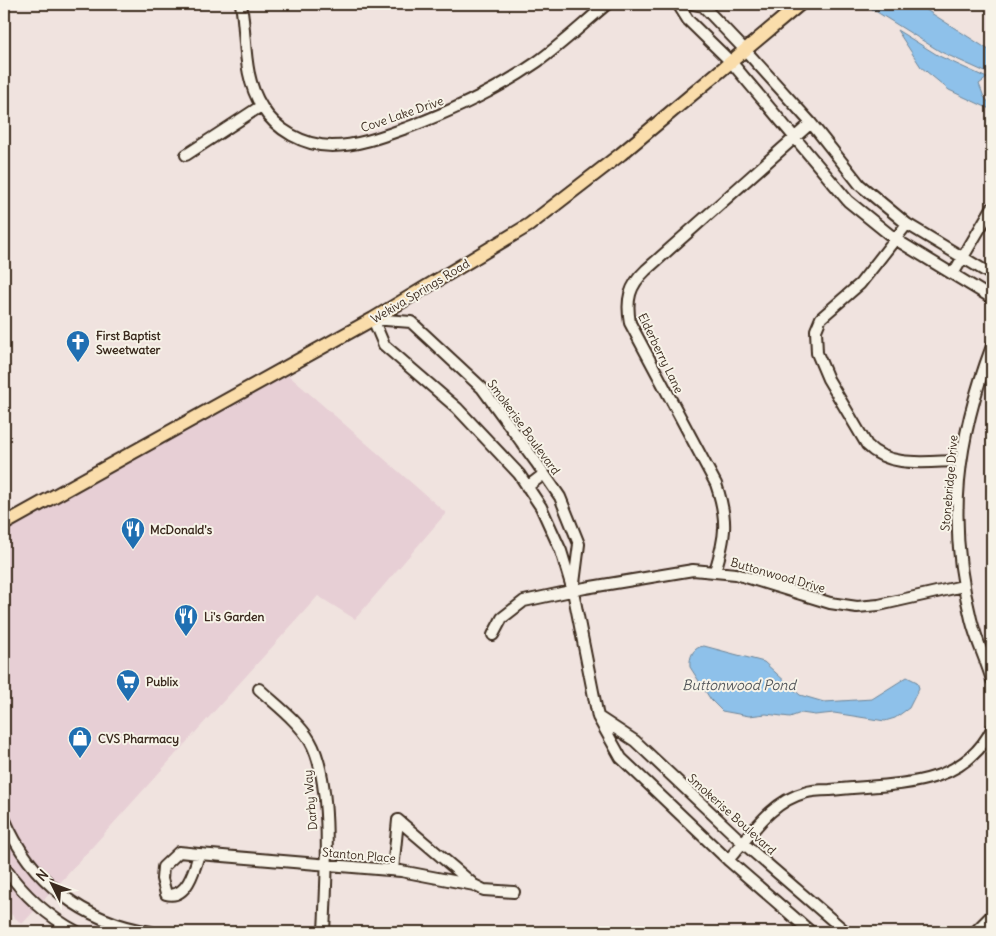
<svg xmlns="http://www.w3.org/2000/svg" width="996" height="936" viewBox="0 0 996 936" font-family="Delius,sans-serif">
<rect width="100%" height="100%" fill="#f0e3df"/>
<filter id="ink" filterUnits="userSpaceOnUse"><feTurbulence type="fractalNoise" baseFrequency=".02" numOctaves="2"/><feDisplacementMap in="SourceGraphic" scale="10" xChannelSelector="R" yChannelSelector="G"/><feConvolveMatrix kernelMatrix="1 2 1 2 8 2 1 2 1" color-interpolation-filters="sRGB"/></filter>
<g filter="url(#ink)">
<path fill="#e7cfd5" d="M287 374 446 513 355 619 318 596 58 885 25 850 4 804V531Z
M4 831 16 855 33 876 51 892 42 902 22 884 4 858Z
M4 876 13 889 35 910 22 924 4 908Z"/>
<path fill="#8ec1ea" stroke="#6d8598" d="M864 4H917L992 52V75L941 52Z
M897 30 939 56 987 78 979 84 984 97 992 106V110L949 90 921 67Z
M704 646 764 662 800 695 824 702 872 699 907 677 917 682 919 688 909 708 895 718 885 721 834 713 815 715 801 713 790 717 766 714 749 716 722 711 711 700 690 667C689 657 693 647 704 646Z"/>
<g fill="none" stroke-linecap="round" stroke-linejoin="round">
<g stroke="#3b2a1e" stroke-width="14">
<path id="minor" d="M241 4C247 38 242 76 262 107 276 130 304 146 332 146 358 146 384 136 409 127 454 110 497 90 537 62 561 45 584 23 607 4
M678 4 688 20 732 63 848 201 895 239 992 298
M693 4 703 6 746 51 811 123 860 185 907 224 992 275
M186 155 261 106
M907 224 860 284 821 318 816 330 817 353 828 379 867 445C890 469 930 461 960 461
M953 274 992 208
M992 346C957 439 946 521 971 619 976 640 986 660 992 680
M527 487 544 474
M715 571C726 536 728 519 716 484L630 323C626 300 629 286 646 270L811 123
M573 591 579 544 560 497 536 462 482 388 411 322 373 319 384 345 457 408 519 474 541 507 561 551 573 591 598 717 621 758 728 860 811 932
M493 635 502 618 524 601 585 588 693 570 736 574 830 603 857 607 879 605 963 586
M259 689C276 705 298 721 310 741 334 782 326 884 324 932
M600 718 635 741 743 843 846 932
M4 818C30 881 84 922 151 932
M199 854C195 868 187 900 166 894L162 879 163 867 179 852 199 854 401 871 474 885 484 890 514 892
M728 860C751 835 770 802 804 793 812 790 822 790 830 790 890 783 961 791 992 729
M4 867C23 894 47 916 77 932
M393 870 398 820 472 883
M975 932 992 915"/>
</g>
<g stroke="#3b2a1e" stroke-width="16">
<path id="major" d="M4 524 373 319 529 225 621 154 800 4"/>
</g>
<use href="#minor" stroke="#f7f3e8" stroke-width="10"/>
<use href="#major" stroke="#faddab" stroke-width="12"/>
</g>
</g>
<defs>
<g id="church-pin" transform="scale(1.25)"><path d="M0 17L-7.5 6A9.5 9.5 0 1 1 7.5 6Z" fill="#1f6fb2" stroke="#f7f3e8"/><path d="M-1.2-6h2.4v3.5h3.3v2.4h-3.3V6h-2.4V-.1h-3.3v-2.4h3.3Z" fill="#fff"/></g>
<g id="restaurant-pin" transform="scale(1.25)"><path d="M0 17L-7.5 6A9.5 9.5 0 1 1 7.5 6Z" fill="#1f6fb2" stroke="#f7f3e8"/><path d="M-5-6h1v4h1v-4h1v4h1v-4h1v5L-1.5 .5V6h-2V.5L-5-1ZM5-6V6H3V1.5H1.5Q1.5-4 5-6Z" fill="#fff"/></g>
<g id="supermarket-pin" transform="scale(1.25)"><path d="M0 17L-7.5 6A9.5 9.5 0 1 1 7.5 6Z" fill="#1f6fb2" stroke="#f7f3e8"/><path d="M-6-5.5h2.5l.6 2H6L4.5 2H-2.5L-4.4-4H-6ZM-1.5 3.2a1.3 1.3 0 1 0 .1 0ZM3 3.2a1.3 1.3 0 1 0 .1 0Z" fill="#fff"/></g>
<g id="shop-pin" transform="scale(1.25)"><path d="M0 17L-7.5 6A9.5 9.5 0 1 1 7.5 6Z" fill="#1f6fb2" stroke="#f7f3e8"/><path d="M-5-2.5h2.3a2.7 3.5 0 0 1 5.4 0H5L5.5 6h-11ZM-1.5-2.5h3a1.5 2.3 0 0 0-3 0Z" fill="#fff"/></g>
</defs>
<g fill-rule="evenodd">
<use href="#church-pin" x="78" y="342"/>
<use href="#restaurant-pin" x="133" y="529"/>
<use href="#restaurant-pin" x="186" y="616"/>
<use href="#supermarket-pin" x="128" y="681"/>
<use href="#shop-pin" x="80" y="738"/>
</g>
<g text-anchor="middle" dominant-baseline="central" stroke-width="4" stroke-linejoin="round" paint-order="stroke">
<g font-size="12" fill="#3b2a1e" stroke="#f7f3e8">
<text transform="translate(402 114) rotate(-19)">Cove Lake Drive</text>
<text transform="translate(420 291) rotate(-31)">Wekiva Springs Road</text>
<text transform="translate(661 353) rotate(64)">Elderberry Lane</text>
<text transform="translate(524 427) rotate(54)">Smokerise Boulevard</text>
<text transform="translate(949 483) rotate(-85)">Stonebridge Drive</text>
<text transform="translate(778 575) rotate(16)">Buttonwood Drive</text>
<text transform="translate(310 800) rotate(-95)">Darby Way</text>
<text transform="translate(732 814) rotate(42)">Smokerise Boulevard</text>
<text transform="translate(359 855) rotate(5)">Stanton Place</text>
</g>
<g font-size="12" font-weight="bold" fill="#3b2a1e" stroke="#f7f3e8" text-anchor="start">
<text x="96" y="335">First Baptist<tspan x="96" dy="14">Sweetwater</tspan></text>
<text x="150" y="529">McDonald's</text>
<text x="204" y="616">Li's Garden</text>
<text x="146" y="681">Publix</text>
<text x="98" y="738">CVS Pharmacy</text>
</g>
<g font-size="14" font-style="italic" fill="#54575b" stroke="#f7f3e8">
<text x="739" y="685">Buttonwood Pond</text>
</g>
</g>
<rect width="996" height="936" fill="none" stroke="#f7f3e8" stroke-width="20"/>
<rect x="10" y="10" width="976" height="916" fill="none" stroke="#3b2a1e" stroke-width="2" filter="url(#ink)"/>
<g transform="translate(52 884) rotate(312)" stroke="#f7f3e8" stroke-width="4" paint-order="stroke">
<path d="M0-4L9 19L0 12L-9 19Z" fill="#3b2a1e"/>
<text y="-8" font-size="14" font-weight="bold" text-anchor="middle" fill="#3b2a1e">N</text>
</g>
</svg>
